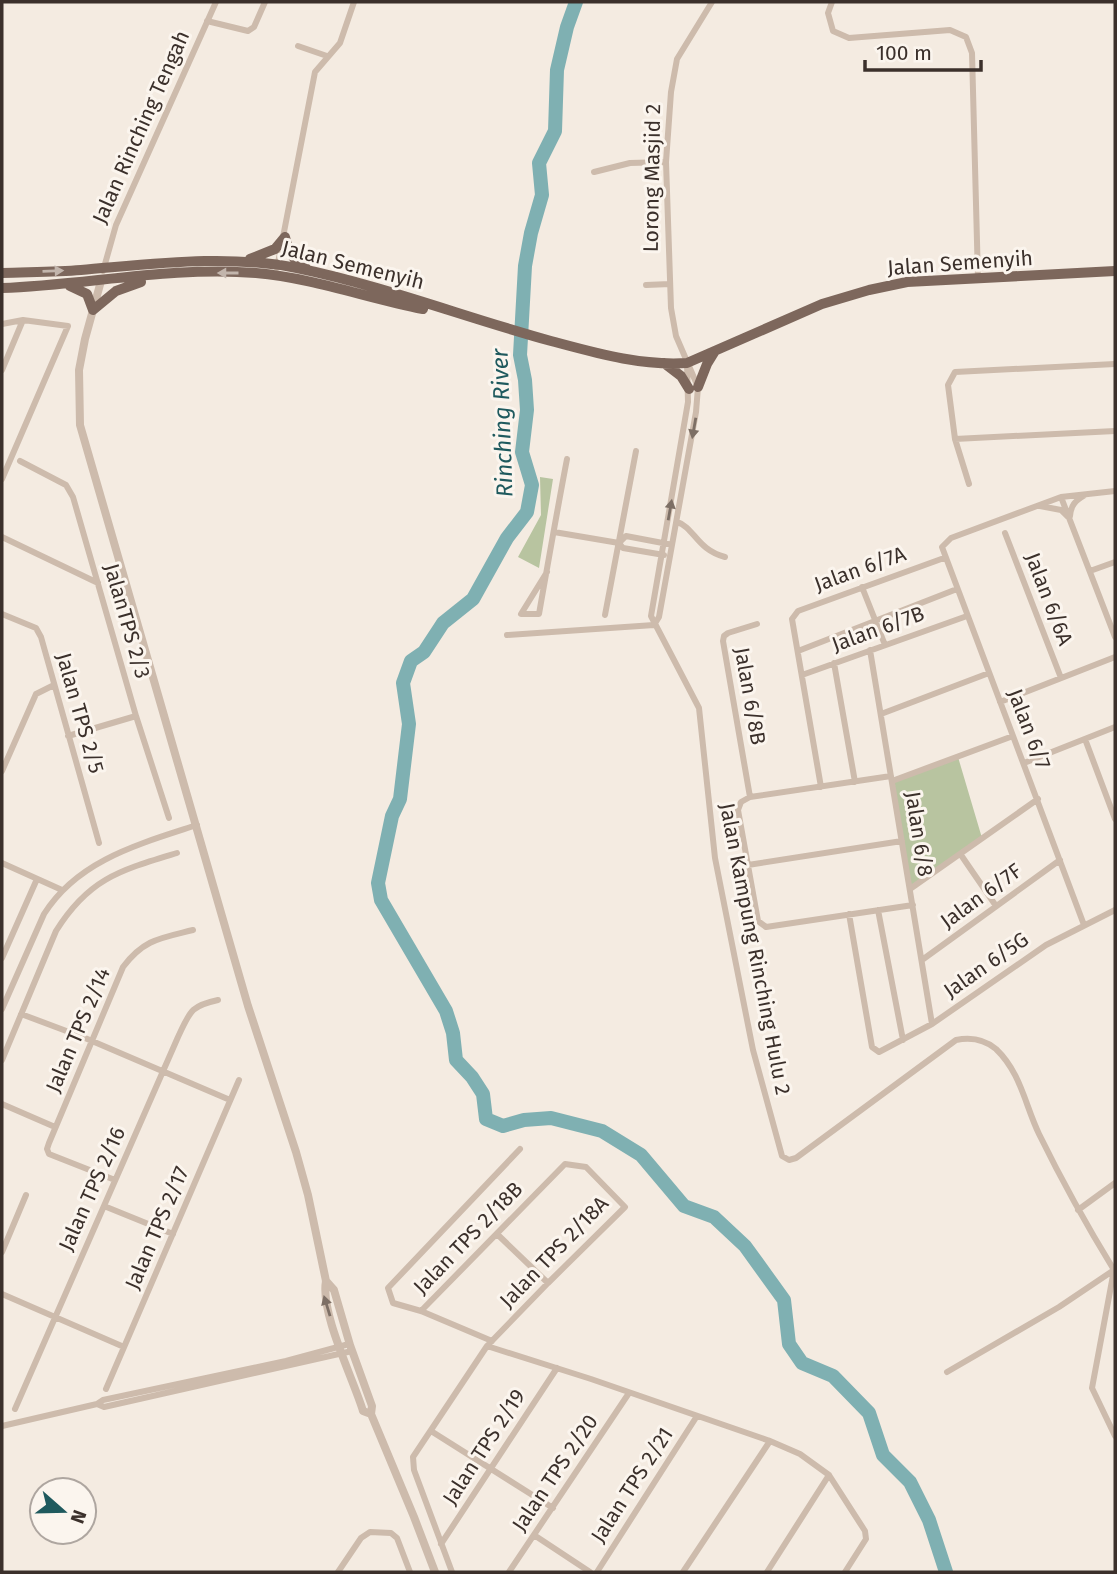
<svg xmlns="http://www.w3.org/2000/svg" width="1117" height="1574" viewBox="0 0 1117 1574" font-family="'Fira Sans',sans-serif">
<rect width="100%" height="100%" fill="#f4ebe1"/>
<path fill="#b8c4a0" d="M540 477 553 479 539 568 518 557 541 515Z
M958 757 982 838 911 887 893 782Z"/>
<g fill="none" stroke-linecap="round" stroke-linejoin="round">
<path stroke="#7fb0b2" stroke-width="14" d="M576 2 567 27 557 70 555 131 539 163 542 195 531 233 525 266 520 355 525 380 527 410 522 452 532 485 527 512 507 538 473 599 443 623 424 652 411 661 403 683 409 724 400 799 392 816 378 883 381 900 446 1011 453 1033 456 1060 472 1077 483 1094 486 1119 503 1126 524 1120 551 1118 602 1131 641 1155 684 1206 714 1217 745 1246 784 1300 789 1344 802 1363 833 1376 869 1413 883 1455 910 1482 929 1520 946 1572"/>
<path stroke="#cdbbac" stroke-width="6" d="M832 2 828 13 833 31 849 38 950 30 966 37 972 53 978 279
M207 21 248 31 254 27 265 2
M298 46 327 56
M594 172 630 163 666 162
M277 268 315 72 340 43 354 2
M103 271 116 225 216 2
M646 285 670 284
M2 324 23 320 68 326 2 479
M687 363 688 402 651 616 699 708 715 858 753 1050 782 1156 789 1160 796 1158 956 1040C971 1037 984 1039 996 1049 1021 1073 1025 1105 1039 1134 1062 1181 1087 1226 1114 1270L1092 1388 1115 1436
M2 370 23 320
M955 439 1115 431
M20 461 66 485 73 497 136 716 169 818
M969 484 955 439 948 385 955 372 1115 364
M1061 497 1115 637
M1040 506 1061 510 1068 517
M1070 516C1071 505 1075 501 1085 495
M677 522C694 527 697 550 725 557
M554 532 619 543
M1005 533 1061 678
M2 537 98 583
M664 555 623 548 619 543 626 536 668 544
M1090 571 1115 562
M547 572 521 614H539C548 563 557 511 567 459
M862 587 885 645
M2 614 36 628 41 637 99 843
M605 615 636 451
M654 625 659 617 696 412 698 387 676 336 671 308 666 162 671 92 677 59 712 2
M507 635 654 625
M870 650 932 1024
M798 651 957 589
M834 663 855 782
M802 675 967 616
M1000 702 1115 657
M881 714 989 673
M68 736 136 716
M1085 739 1115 819
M1024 763 1115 727
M2 771 36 694 54 685
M891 776 750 797 741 802 738 810 758 921 766 927 913 905
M892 781 1013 736
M821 787 792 619 798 611 944 558
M750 797 723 641 724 636 728 633 757 624
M961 855 996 906
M2 863 62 890
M748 865 902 841
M910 889 1038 799
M878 910 903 1040
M849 914 872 1047 879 1052 932 1024 1046 945 1115 910
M1084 925 942 547 951 538 1061 497 1115 491
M2 958 37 879
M922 960 1060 860
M2 1009 44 914C78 860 139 844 197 825
M21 1014 85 1038 230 1100
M2 1060 56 931C89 878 121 870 177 853
M2 1104 55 1127
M115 1180 49 1154 47 1149 49 1143 123 967C144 939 161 938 193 930
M104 1206 173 1234
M1078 1210 1115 1183
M497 1234 548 1283
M2 1252 26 1195
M2 1294 124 1347
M421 1311 565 1164 586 1167 625 1207 548 1283 487 1346 413 1457 414 1470 452 1572
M492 1341 421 1311 393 1303 388 1288 520 1149
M487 1346 591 1379 770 1441 800 1454 829 1475 865 1531 866 1539 845 1572
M947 1372 1059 1307 1114 1270
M106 1389 239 1080
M97 1404 104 1407 352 1351
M15 1409 178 1037C190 1012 190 1006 218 1000
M2 1426 97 1404 103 1400 286 1361 349 1344
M431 1431 553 1508
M534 1535 590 1572
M441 1544 557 1368
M338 1572 361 1538 370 1532 391 1533 397 1538 410 1572
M509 1572 629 1393
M597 1572 697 1416
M683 1572 770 1441
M767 1572 829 1475"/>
<path stroke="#cdbbac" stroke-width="8" d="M101 281 85 339 79 370 80 425 248 1006 296 1152 308 1195 326 1281C320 1313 353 1378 363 1411L371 1414
M326 1281 334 1290 350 1345 372 1406 371 1414 414 1517 435 1572"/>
<path stroke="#7d675c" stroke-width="10" d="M285 237C288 250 293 262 306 268
M250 259 275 249 285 237
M2 273C28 272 55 272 81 270 153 264 226 254 297 268 384 286 467 318 551 341 596 353 640 366 687 363L822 304 869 290 907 282 1115 271
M70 286 87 294 93 310 116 291 141 282
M2 288C86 285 172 266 256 273 313 278 367 298 423 309
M664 363 681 376 689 389
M698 387 707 364 715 351"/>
</g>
<defs><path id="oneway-solid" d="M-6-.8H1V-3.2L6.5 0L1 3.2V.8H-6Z" transform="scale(1.75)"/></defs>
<g fill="#c2b5ac">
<use href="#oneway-solid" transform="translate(53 271) rotate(-2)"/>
<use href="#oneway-solid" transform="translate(228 273) rotate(-180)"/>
</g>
<g fill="#7d6f65">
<use href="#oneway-solid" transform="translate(694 428) rotate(100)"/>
<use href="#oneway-solid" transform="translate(670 510) rotate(-80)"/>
<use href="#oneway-solid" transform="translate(327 1306) rotate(-107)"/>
</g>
<g text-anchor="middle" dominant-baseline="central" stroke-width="6" stroke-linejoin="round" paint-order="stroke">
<g font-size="21" fill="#3b302b" stroke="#fbf5ee">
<text transform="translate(141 127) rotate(-66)">Jalan Rinching Tengah</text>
<text transform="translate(652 178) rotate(-89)">Lorong Masjid 2</text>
<text transform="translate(960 263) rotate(-4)">Jalan Semenyih</text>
<text transform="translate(353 265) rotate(14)">Jalan Semenyih</text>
<text transform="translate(860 569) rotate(-20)">Jalan 6/7A</text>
<text transform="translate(1049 599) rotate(69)">Jalan 6/6A</text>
<text transform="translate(127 621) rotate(74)">JalanTPS 2/3</text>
<text transform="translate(878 629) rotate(-20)">Jalan 6/7B</text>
<text transform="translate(750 696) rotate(80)">Jalan 6/8B</text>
<text transform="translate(80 713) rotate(74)">Jalan TPS 2/5</text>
<text transform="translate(1029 729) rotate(69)">Jalan 6/7</text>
<text transform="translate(919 834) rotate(81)">Jalan 6/8</text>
<text transform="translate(981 896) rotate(-36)">Jalan 6/7F</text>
<text transform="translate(755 949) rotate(79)">Jalan Kampung Rinching Hulu 2</text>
<text transform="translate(986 965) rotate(-35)">Jalan 6/5G</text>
<text transform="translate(78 1030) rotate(-67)">Jalan TPS 2/14</text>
<text transform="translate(92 1189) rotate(-66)">Jalan TPS 2/16</text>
<text transform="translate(157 1228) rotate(-67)">Jalan TPS 2/17</text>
<text transform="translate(468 1238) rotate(-46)">Jalan TPS 2/18B</text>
<text transform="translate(554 1252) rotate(-46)">Jalan TPS 2/18A</text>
<text transform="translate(484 1447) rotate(-57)">Jalan TPS 2/19</text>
<text transform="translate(555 1473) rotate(-56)">Jalan TPS 2/20</text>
<text transform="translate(632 1485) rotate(-57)">Jalan TPS 2/21</text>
</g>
<g font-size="23" font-style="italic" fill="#1f5a5e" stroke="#fbf5ee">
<text transform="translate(502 423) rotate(-92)">Rinching River</text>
</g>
</g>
<rect width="1117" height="1574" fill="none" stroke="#3b302b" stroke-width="7"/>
<g transform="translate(63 1511) rotate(110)"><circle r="33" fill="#fbf5ee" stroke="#aea6a0" stroke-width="2"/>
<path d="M0-5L12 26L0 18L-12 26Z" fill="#1f5a5e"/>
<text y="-10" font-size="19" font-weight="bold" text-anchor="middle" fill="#3b302b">N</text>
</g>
<path d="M865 60v10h116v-10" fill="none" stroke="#3b302b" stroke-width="3.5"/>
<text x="876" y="60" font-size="21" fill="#3b302b" stroke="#fbf5ee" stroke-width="5" paint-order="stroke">100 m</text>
</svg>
